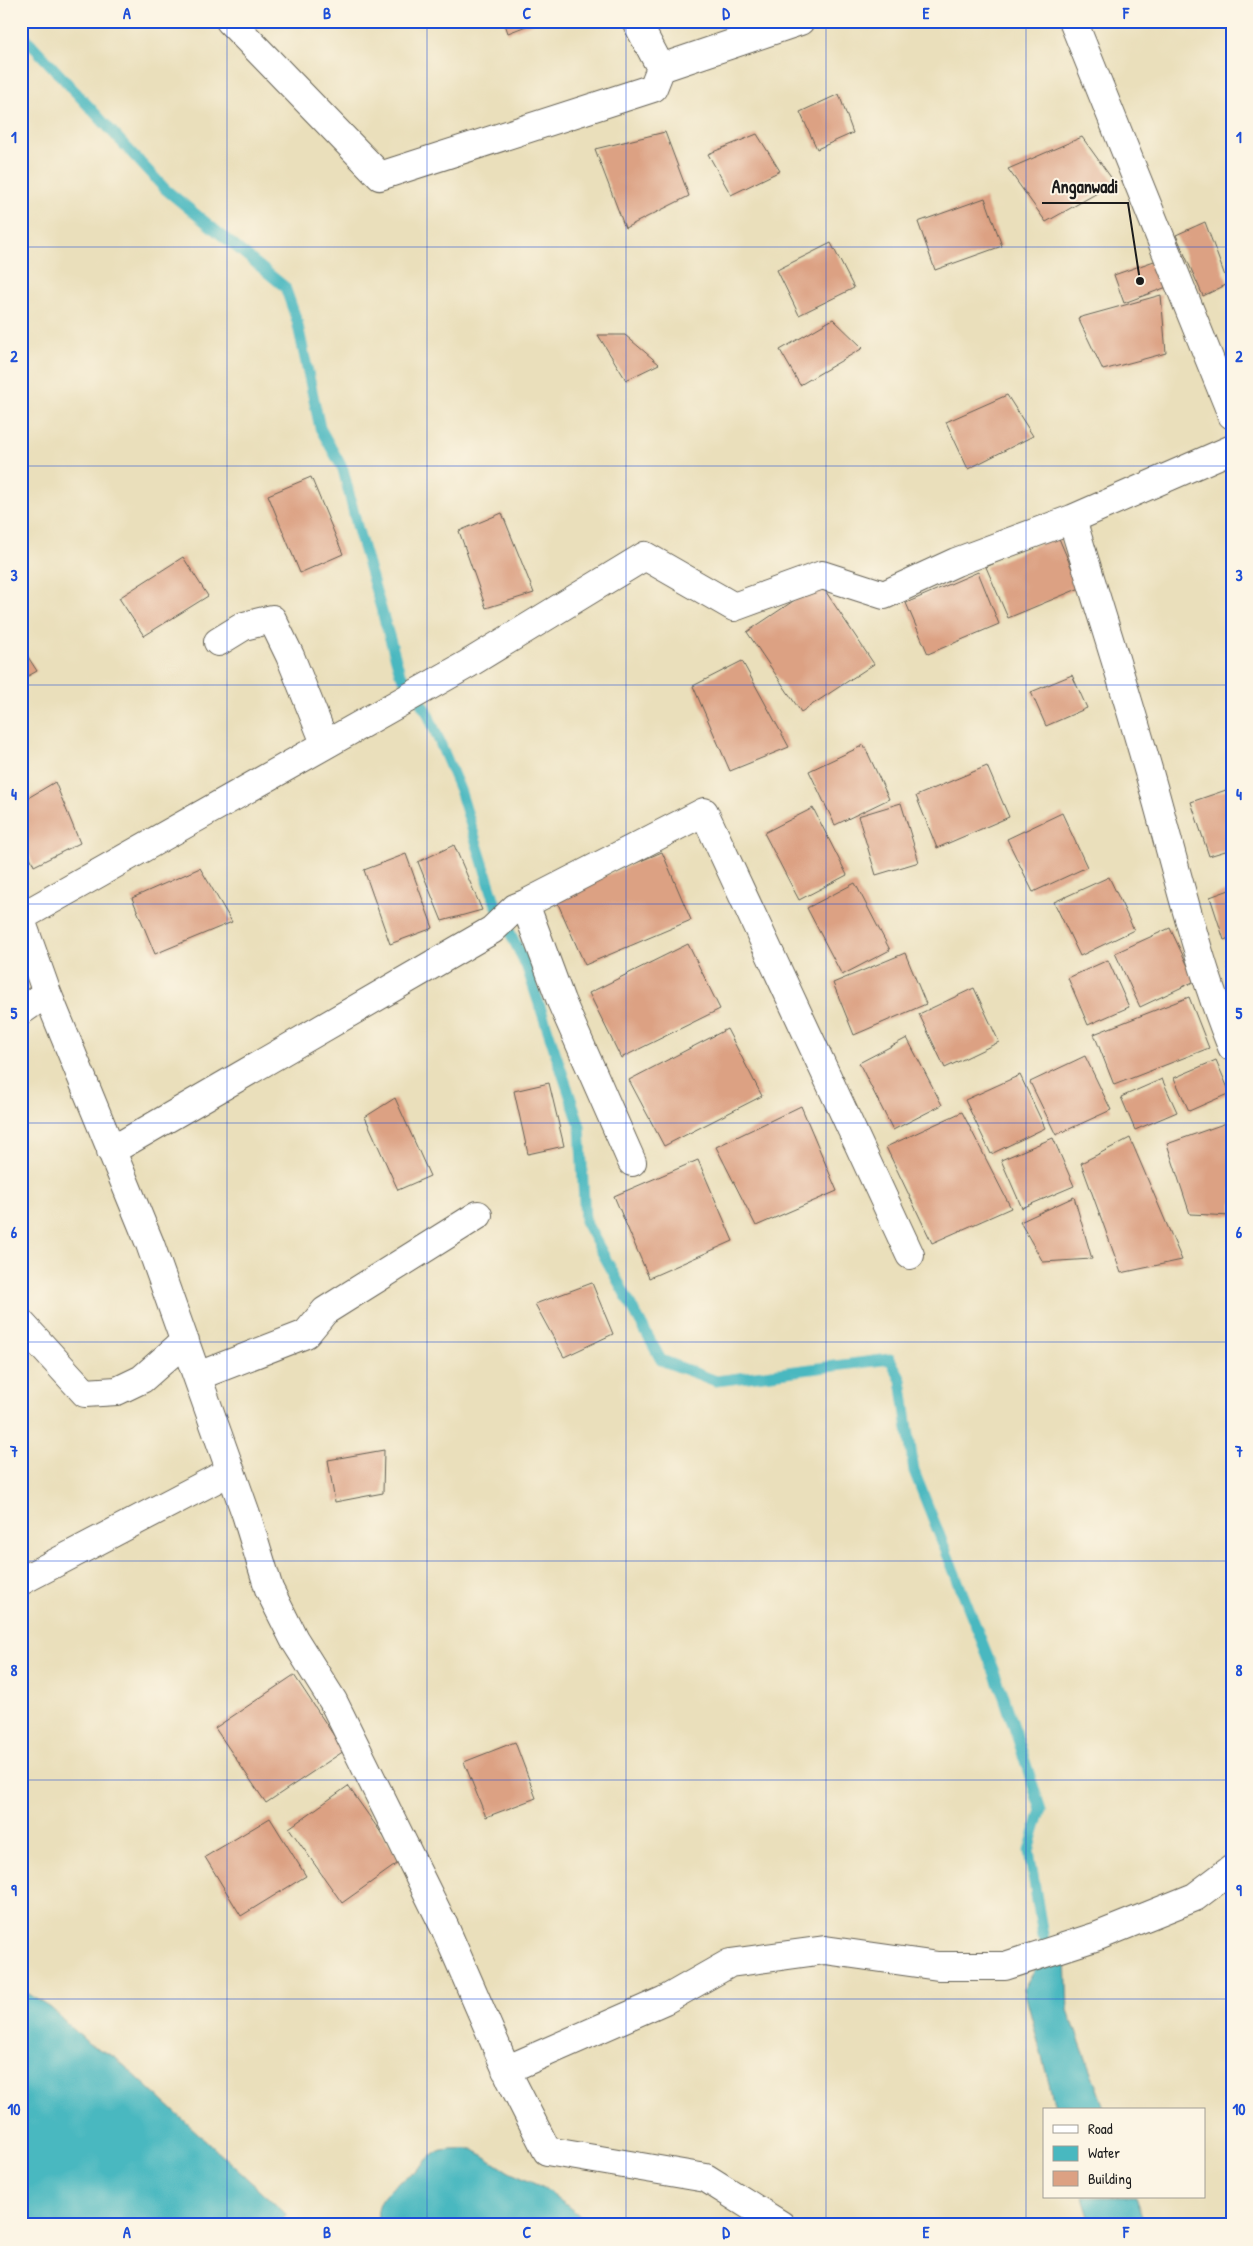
<svg xmlns="http://www.w3.org/2000/svg" width="1253" height="2246" viewBox="0 0 1253 2246" font-family="'Patrick Hand',sans-serif">
<rect width="100%" height="100%" fill="#fcf5e5"/>
<filter id="ink" filterUnits="userSpaceOnUse"><feTurbulence type="fractalNoise" baseFrequency=".02" numOctaves="2"/><feDisplacementMap in="SourceGraphic" scale="10" xChannelSelector="R" yChannelSelector="G"/><feConvolveMatrix kernelMatrix="1 2 1 2 8 2 1 2 1" color-interpolation-filters="sRGB"/></filter>
<filter id="wash" filterUnits="userSpaceOnUse"><feTurbulence type="fractalNoise" baseFrequency=".0096" numOctaves="4" result="noise"/><feDisplacementMap in="SourceGraphic" scale="20" xChannelSelector="R" yChannelSelector="G"/><feGaussianBlur stdDeviation="1.12" result="paint"/><feColorMatrix in="noise" values="0 0 0 0 0 0 0 0 0 0 0 0 0 0 0 0 0 1.4 0 .05"/><feComposite in="paint" operator="in"/></filter>
<g filter="url(#wash)">
<rect width="100%" height="100%" fill="#eadfbb"/>
<path fill="#48b8c0" stroke="#326a6e" d="M1066 1958 1068 2010 1105 2110H1056L1024 1989 1036 1968Z
M21 1989 51 2008 89 2044 116 2058 287 2215 276 2225H21Z
M473 2149 509 2172 544 2188 579 2215 610 2225H379C371 2194 400 2184 418 2169 424 2164 434 2152 442 2150 452 2148 464 2149 473 2149Z
M1083 2197H1135L1145 2225H1092Z"/>
<g fill="none" stroke-linecap="round" stroke-linejoin="round">
<path stroke="#48b8c0" stroke-width="11" d="M21 33 165 189 285 287 297 321 320 428 343 469 358 530 400 673 427 712 460 790 495 902 526 965 580 1126 585 1221 661 1360 716 1381 890 1359 901 1380 914 1471 1004 1697 1041 1810 1029 1851 1046 1954"/>
</g>
<g id="blocks">
<path fill="#dca183" d="M504 21H539L508 33Z
M839 94 853 133 817 149 800 112Z
M665 132 689 196 625 228 595 149Z
M757 134 780 171 731 195 708 154Z
M1082 137 1115 183 1046 222 1008 169Z
M985 198 1002 246 935 270 918 222Z
M1205 222 1228 284 1203 296 1176 235Z
M831 243 854 288 799 315 777 270Z
M1157 260 1167 287 1124 303 1114 275Z
M1161 295 1166 353 1103 370 1078 318Z
M833 319 863 348 800 385 780 350Z
M598 335H625L659 364 626 380Z
M1007 395 1033 436 968 469 946 422Z
M311 477 343 554 300 573 268 495Z
M502 513 534 593 486 608 459 531Z
M1058 536 1080 588 1008 618 986 567Z
M183 557 208 596 144 636 119 598Z
M978 572 999 624 928 654 906 603Z
M820 583 874 664 801 712 747 632Z
M21 646 37 671 21 680Z
M742 661 789 747 730 771 693 686Z
M1072 675 1087 708 1046 726 1031 692Z
M864 745 889 799 835 825 809 771Z
M987 766 1009 817 937 848 916 796Z
M55 782 80 843 34 866 21 835V802Z
M1232 788V849L1209 856 1191 802Z
M901 803 919 862 876 875 858 816Z
M813 808 847 875 799 900 764 833Z
M1062 813 1087 867 1033 892 1007 839Z
M454 845 482 910 442 921 418 862Z
M662 852 691 920 585 965 555 897Z
M406 854 433 928 390 944 364 870Z
M200 868 232 922 155 954 132 898Z
M1109 877 1134 930 1080 956 1054 902Z
M855 883 890 950 842 975 807 908Z
M1232 889V937L1224 940 1210 897Z
M1170 928 1195 981 1140 1007 1115 953Z
M688 944 720 1009 621 1058 589 993Z
M905 953 926 1004 854 1035 833 983Z
M1108 960 1129 1007 1088 1025 1068 978Z
M1232 963V979H1231L1227 964Z
M974 988 999 1042 945 1068 919 1014Z
M1189 997 1209 1048 1114 1085 1094 1034Z
M727 1029 762 1096 664 1146 629 1080Z
M907 1038 942 1105 893 1130 859 1063Z
M1085 1056 1111 1110 1056 1135 1030 1082Z
M1216 1060 1230 1093 1189 1111 1174 1078Z
M1020 1075 1045 1128 991 1154 965 1100Z
M1162 1079 1177 1112 1135 1130 1121 1097Z
M549 1083 564 1146 528 1154 514 1091Z
M395 1098 430 1176 398 1190 365 1117Z
M801 1106 837 1191 756 1226 716 1147Z
M962 1112 1011 1208 932 1243 886 1147Z
M1232 1121V1216L1190 1214 1167 1144Z
M1053 1138 1074 1186 1022 1208 1001 1160Z
M1130 1138 1182 1260 1121 1273 1081 1163Z
M698 1160 733 1241 649 1278 614 1196Z
M1074 1197 1092 1259 1043 1262 1020 1222Z
M592 1283 613 1334 564 1357 535 1304Z
M384 1450 383 1493 335 1502 328 1460Z
M294 1675 344 1751 266 1803 215 1728Z
M515 1742 536 1798 486 1817 464 1762Z
M348 1786 401 1861 342 1903 289 1828Z
M270 1818 306 1876 241 1916 205 1857Z"/>
</g>
</g>
<g filter="url(#ink)">
<use href="#blocks" fill-opacity="0" stroke="#646054" stroke-width="1"/>
<g fill="none" stroke-linecap="round" stroke-linejoin="round">
<g stroke="#646054" stroke-width="30">
<path id="street" d="M230 21 380 176 653 88 661 68
M636 21 661 68
M1073 21 1232 415
M661 68 800 21
M1072 519C1103 622 1137 724 1164 827 1184 901 1203 976 1232 1047
M218 642 244 626 272 619 290 656 325 743
M525 904 704 812 910 1255
M21 917 468 664 645 556 734 607 822 575 884 595 956 562 1072 519 1232 449
M21 920 47 993 150 1244 246 1514 269 1589 294 1639 333 1701 445 1928 511 2080 547 2151 706 2178 781 2225
M21 1011 47 993
M111 1151 492 930 515 908 525 904 561 1001 632 1162
M21 1323 85 1393 117 1391 142 1379 185 1341
M198 1376 306 1334 325 1311 478 1215
M21 1581 231 1471
M506 2070 665 2000 730 1963 825 1950 938 1966H1005L1098 1936 1195 1897 1232 1869"/>
</g>
<use href="#street" stroke="#fff" stroke-width="28"/>
</g>
</g>
<path fill="none" stroke="#1d4ed8" stroke-width="1" stroke-opacity="0.55" d="M227 21V2225M427 21V2225M626 21V2225M826 21V2225M1026 21V2225M21 247H1232M21 466H1232M21 685H1232M21 904H1232M21 1123H1232M21 1342H1232M21 1561H1232M21 1780H1232M21 1999H1232"/>
<path fill="none" stroke="#1c1c1c" stroke-width="2" d="M1140 281L1128 203H1042"/>
<circle fill="#1c1c1c" stroke="#fcf5e5" stroke-width="2" cx="1140" cy="281" r="5"/>
<g font-size="18" text-anchor="middle" font-weight="bold" fill="#1c1c1c" stroke="#fcf5e5" stroke-width="4" stroke-linejoin="round" paint-order="stroke">
<text x="1085" y="193">Anganwadi</text>
</g>
<rect width="1253" height="2246" fill="none" stroke="#fcf5e5" stroke-width="55"/>
<rect x="1043" y="2108" width="162" height="90" fill="#fcf5e5" stroke="#a29e95"/>
<rect x="1053" y="2125" width="25" height="8" fill="#ffffff" stroke="#a29e95"/>
<text x="1088" y="2134" font-size="15" fill="#1c1c1c">Road</text>
<rect x="1053" y="2146" width="25" height="15" fill="#48b8c0" stroke="#a29e95"/>
<text x="1088" y="2158" font-size="15" fill="#1c1c1c">Water</text>
<rect x="1053" y="2171" width="25" height="15" fill="#dca183" stroke="#a29e95"/>
<text x="1088" y="2184" font-size="15" fill="#1c1c1c">Building</text>
<rect x="28" y="28" width="1198" height="2190" fill="none" stroke="#1d4ed8" stroke-width="2"/>
<g font-size="16" text-anchor="middle" font-weight="bold" fill="#1d4ed8">
<text x="127" y="19">A</text>
<text x="327" y="19">B</text>
<text x="527" y="19">C</text>
<text x="726" y="19">D</text>
<text x="926" y="19">E</text>
<text x="1126" y="19">F</text>
<text x="14" y="143">1</text>
<text x="1239" y="143">1</text>
<text x="14" y="362">2</text>
<text x="1239" y="362">2</text>
<text x="14" y="581">3</text>
<text x="1239" y="581">3</text>
<text x="14" y="800">4</text>
<text x="1239" y="800">4</text>
<text x="14" y="1019">5</text>
<text x="1239" y="1019">5</text>
<text x="14" y="1238">6</text>
<text x="1239" y="1238">6</text>
<text x="14" y="1457">7</text>
<text x="1239" y="1457">7</text>
<text x="14" y="1676">8</text>
<text x="1239" y="1676">8</text>
<text x="14" y="1896">9</text>
<text x="1239" y="1896">9</text>
<text x="14" y="2115">10</text>
<text x="1239" y="2115">10</text>
<text x="127" y="2238">A</text>
<text x="327" y="2238">B</text>
<text x="527" y="2238">C</text>
<text x="726" y="2238">D</text>
<text x="926" y="2238">E</text>
<text x="1126" y="2238">F</text>
</g>
</svg>
